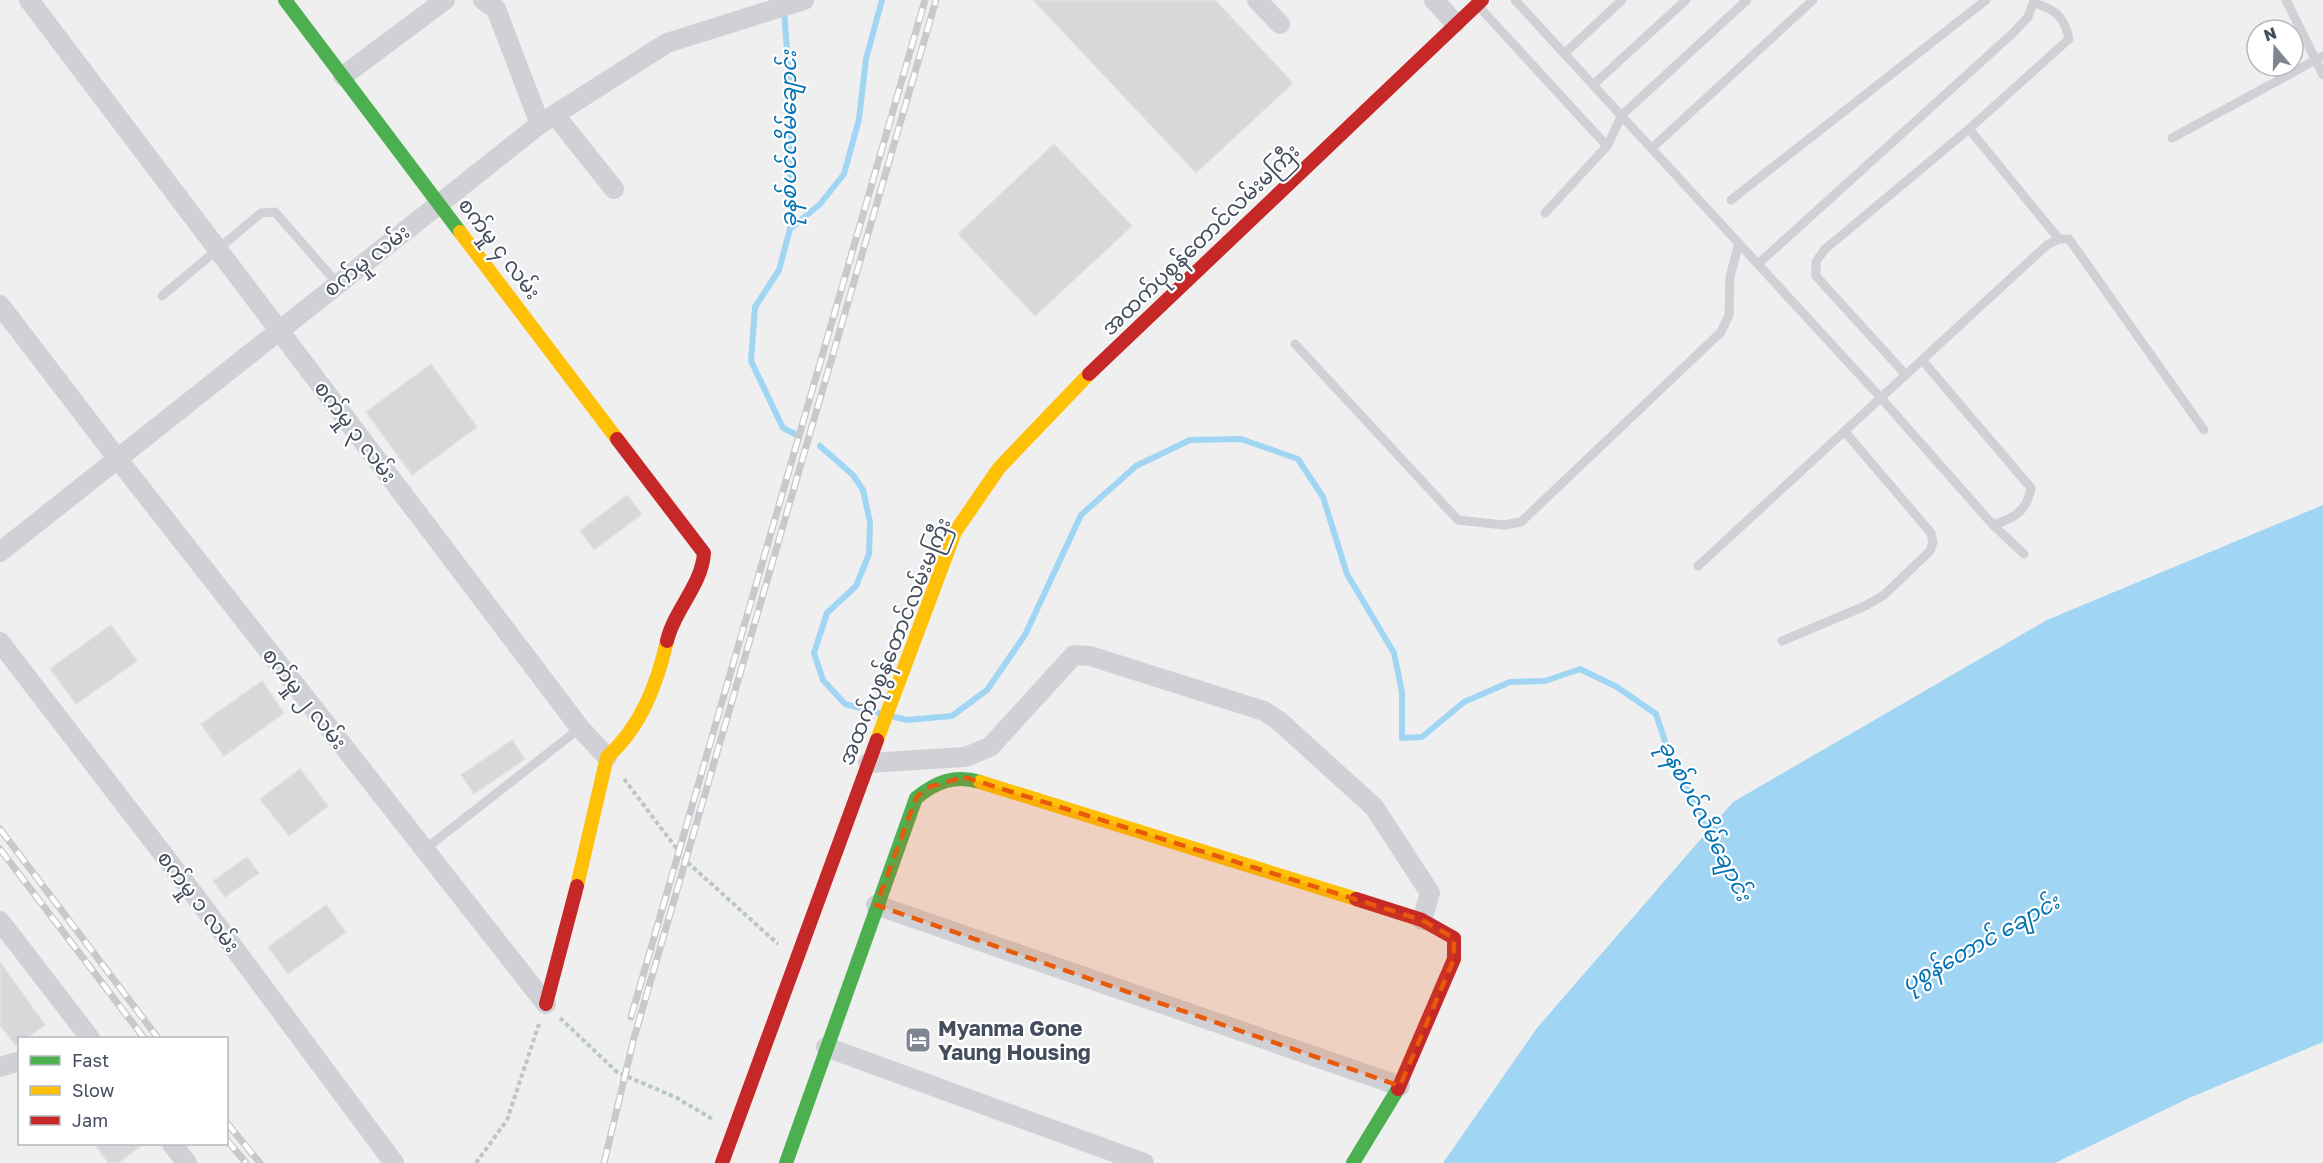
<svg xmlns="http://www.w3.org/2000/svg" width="2323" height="1163" viewBox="0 0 2323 1163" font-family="'Golos Text','Noto Sans Myanmar',sans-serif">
<rect width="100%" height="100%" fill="#f0efef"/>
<path fill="#a1d5f4" d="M2323 505V1042L2189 1098 2055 1163H1443L1537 1028 1733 802 2047 620Z"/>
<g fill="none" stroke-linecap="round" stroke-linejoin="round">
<path stroke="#a1d5f4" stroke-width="6" d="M784 10 789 76 790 229 779 270 755 307 751 361 783 428 797 435
M790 229 820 204 844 174 859 119 866 59 882 0
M820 446 853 475 863 490 870 522 869 554 856 586 827 613 814 653 823 680 845 704 879 713
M894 717 907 720 952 716 987 690 1025 635 1081 515 1136 466 1190 440 1241 439 1298 459 1323 497 1347 574 1394 653 1402 692V738L1422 737 1464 702 1510 682 1545 681 1580 669 1617 687 1656 714 1672 762 1712 836"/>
</g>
<path fill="#d8d8db" stroke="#e1e1e2" stroke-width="1.5" d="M1033 0H1215L1293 83 1196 173Z
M1054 144 1132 226 1035 316 958 234Z
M431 364 477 427 412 475 366 412Z
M627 495 642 514 594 550 580 531Z
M111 625 137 661 76 704 50 669Z
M262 681 284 713 224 756 201 724Z
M512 740 525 759 474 794 461 775Z
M300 769 328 806 289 836 260 799Z
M247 857 259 873 225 897 213 881Z
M326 905 346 932 288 974 268 947Z
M0 962 45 1025 27 1038H20V1044L16 1046 0 1025Z
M94 1143H145L118 1163H108Z"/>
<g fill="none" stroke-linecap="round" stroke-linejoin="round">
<path stroke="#b9c7c5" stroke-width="4" stroke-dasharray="4.5 3" stroke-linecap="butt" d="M624 779 686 861 778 944
M560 1018 617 1072 677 1098 714 1120
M476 1163 507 1120 539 1024"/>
<path stroke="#d0d1d6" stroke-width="9" d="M1515 0 1881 398 1993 525 2024 554
M2286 0 2323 75
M1481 9 1607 146
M1564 54 1622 0
M1593 85 1686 0
M1969 129 2059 239
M2172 138 2323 56
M1652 148 1813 0
M1731 200 1986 0
M1545 213 1607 146 1622 115 1747 0
M1758 264 2013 33 2028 17 2034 0
M162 296 261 213 275 212 337 283
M1295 344 1458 520 1504 525 1521 522 1721 332 1729 315 1730 277 1739 243
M1922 360 2031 488C2027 511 2015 518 1993 525
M1906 375 1816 276V262L1824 250 1969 129 2069 39C2064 16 2056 10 2034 3
M1698 566 2047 245 2059 239H2069L2204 430
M1782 641 1865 606 1884 595 1930 551 1933 542 1931 533 1845 432
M424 850 580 728"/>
<path stroke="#d0d1d6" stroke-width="20" d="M29 0 580 728 607 757
M483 0 496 9 540 124
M1257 0 1280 24
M1434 0 1455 23
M343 76 445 0
M555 115 614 189
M0 305 117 458 546 1004
M0 552 540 124 667 43 804 0
M0 642 196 897 394 1163
M868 763 965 757 990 747 1074 655 1090 656 1264 711 1279 721 1374 807 1430 893 1422 920
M876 905 1400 1086
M0 921 90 1038
M826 1047 1144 1163
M0 1067 20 1061
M172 1144 187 1163"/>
<path stroke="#4caf50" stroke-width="14" d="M285 0 460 232
M786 1163 916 798C936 782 955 774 980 782
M1353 1163 1398 1089"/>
<path stroke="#ffc107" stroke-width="14" d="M460 232 617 439
M877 740 955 532 999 468 1089 374
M980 782 1356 899
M577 886 607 757C641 727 657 684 667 641"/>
<path stroke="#c62828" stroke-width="14" d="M1089 374 1482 0
M617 439 704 553C702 585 674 610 667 641
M1356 899 1422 920 1454 938V959L1398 1089
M546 1004 577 886
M722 1163 877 740"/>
<g stroke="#c8c9cc" stroke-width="7">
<path id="rail" d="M0 829 158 1038
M0 849 144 1038
M631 1017 925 0
M226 1122 260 1163
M226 1139 246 1163
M604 1163 634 1038 936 0"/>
</g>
<use href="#rail" stroke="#fff" stroke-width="4.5" stroke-dasharray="14" stroke-linecap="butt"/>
</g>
<path fill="#e8590c" fill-opacity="0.2" stroke="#e8590c" stroke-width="4.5" stroke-dasharray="12 8" stroke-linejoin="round" d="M964 777 1422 920 1454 938V959L1400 1086 876 905 916 798 925 788Z"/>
<defs>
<g id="hotel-square" transform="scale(1.35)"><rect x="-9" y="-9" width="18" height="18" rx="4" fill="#808691" stroke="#fff"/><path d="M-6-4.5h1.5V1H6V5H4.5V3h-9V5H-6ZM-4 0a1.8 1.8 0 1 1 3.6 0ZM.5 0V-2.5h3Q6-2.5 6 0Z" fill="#fff"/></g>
</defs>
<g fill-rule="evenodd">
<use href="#hotel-square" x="918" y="1040"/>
</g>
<g text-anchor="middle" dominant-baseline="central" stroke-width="4.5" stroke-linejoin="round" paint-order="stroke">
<g font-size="21" fill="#444d5e" stroke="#fff">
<text transform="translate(1200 239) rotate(-44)">အထက်ပုစွန်တောင်လမ်းမကြီး</text>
<text transform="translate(500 248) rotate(53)">စက်မှု ၄ လမ်း</text>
<text transform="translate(366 260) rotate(-38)">စက်မှု လမ်း</text>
<text transform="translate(356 431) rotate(53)">စက်မှု ၃ လမ်း</text>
<text transform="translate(894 641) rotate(-68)">အထက်ပုစွန်တောင်လမ်းမကြီး</text>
<text transform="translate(305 698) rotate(52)">စက်မှု ၂ လမ်း</text>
<text transform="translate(199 901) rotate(53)">စက်မှု ၁ လမ်း</text>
</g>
<g font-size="21" font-weight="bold" fill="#444d5e" stroke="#fff" text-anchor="start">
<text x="938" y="1028">Myanma Gone<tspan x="938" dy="24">Yaung Housing</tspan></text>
</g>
<g font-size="22" font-style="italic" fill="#0072b5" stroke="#fff">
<text transform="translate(787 139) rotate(-90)">ခုနစ်ပင်လိမ်ချောင်း</text>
<text transform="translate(1706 820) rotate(63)">ခုနစ်ပင်လိမ်ချောင်း</text>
<text transform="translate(1980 942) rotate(-29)">ပုစွန်တောင် ချောင်း</text>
</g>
</g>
<rect x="18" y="1037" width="210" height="108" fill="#ffffff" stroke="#b4b8bf" stroke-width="1.5"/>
<rect x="30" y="1056" width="30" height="9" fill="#4caf50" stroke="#b4b8bf" stroke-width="1.5"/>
<text x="72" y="1067" font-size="18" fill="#444d5e">Fast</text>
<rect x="30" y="1086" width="30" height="9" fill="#ffc107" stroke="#b4b8bf" stroke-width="1.5"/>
<text x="72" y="1097" font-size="18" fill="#444d5e">Slow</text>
<rect x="30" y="1116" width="30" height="9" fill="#c62828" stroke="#b4b8bf" stroke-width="1.5"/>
<text x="72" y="1127" font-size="18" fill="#444d5e">Jam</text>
<g transform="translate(2275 48) rotate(341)"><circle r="28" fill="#ffffff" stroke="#b4b8bf" stroke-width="1.5"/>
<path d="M0-4.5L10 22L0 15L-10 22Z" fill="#808691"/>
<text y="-9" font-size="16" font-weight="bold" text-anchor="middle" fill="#444d5e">N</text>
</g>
</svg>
